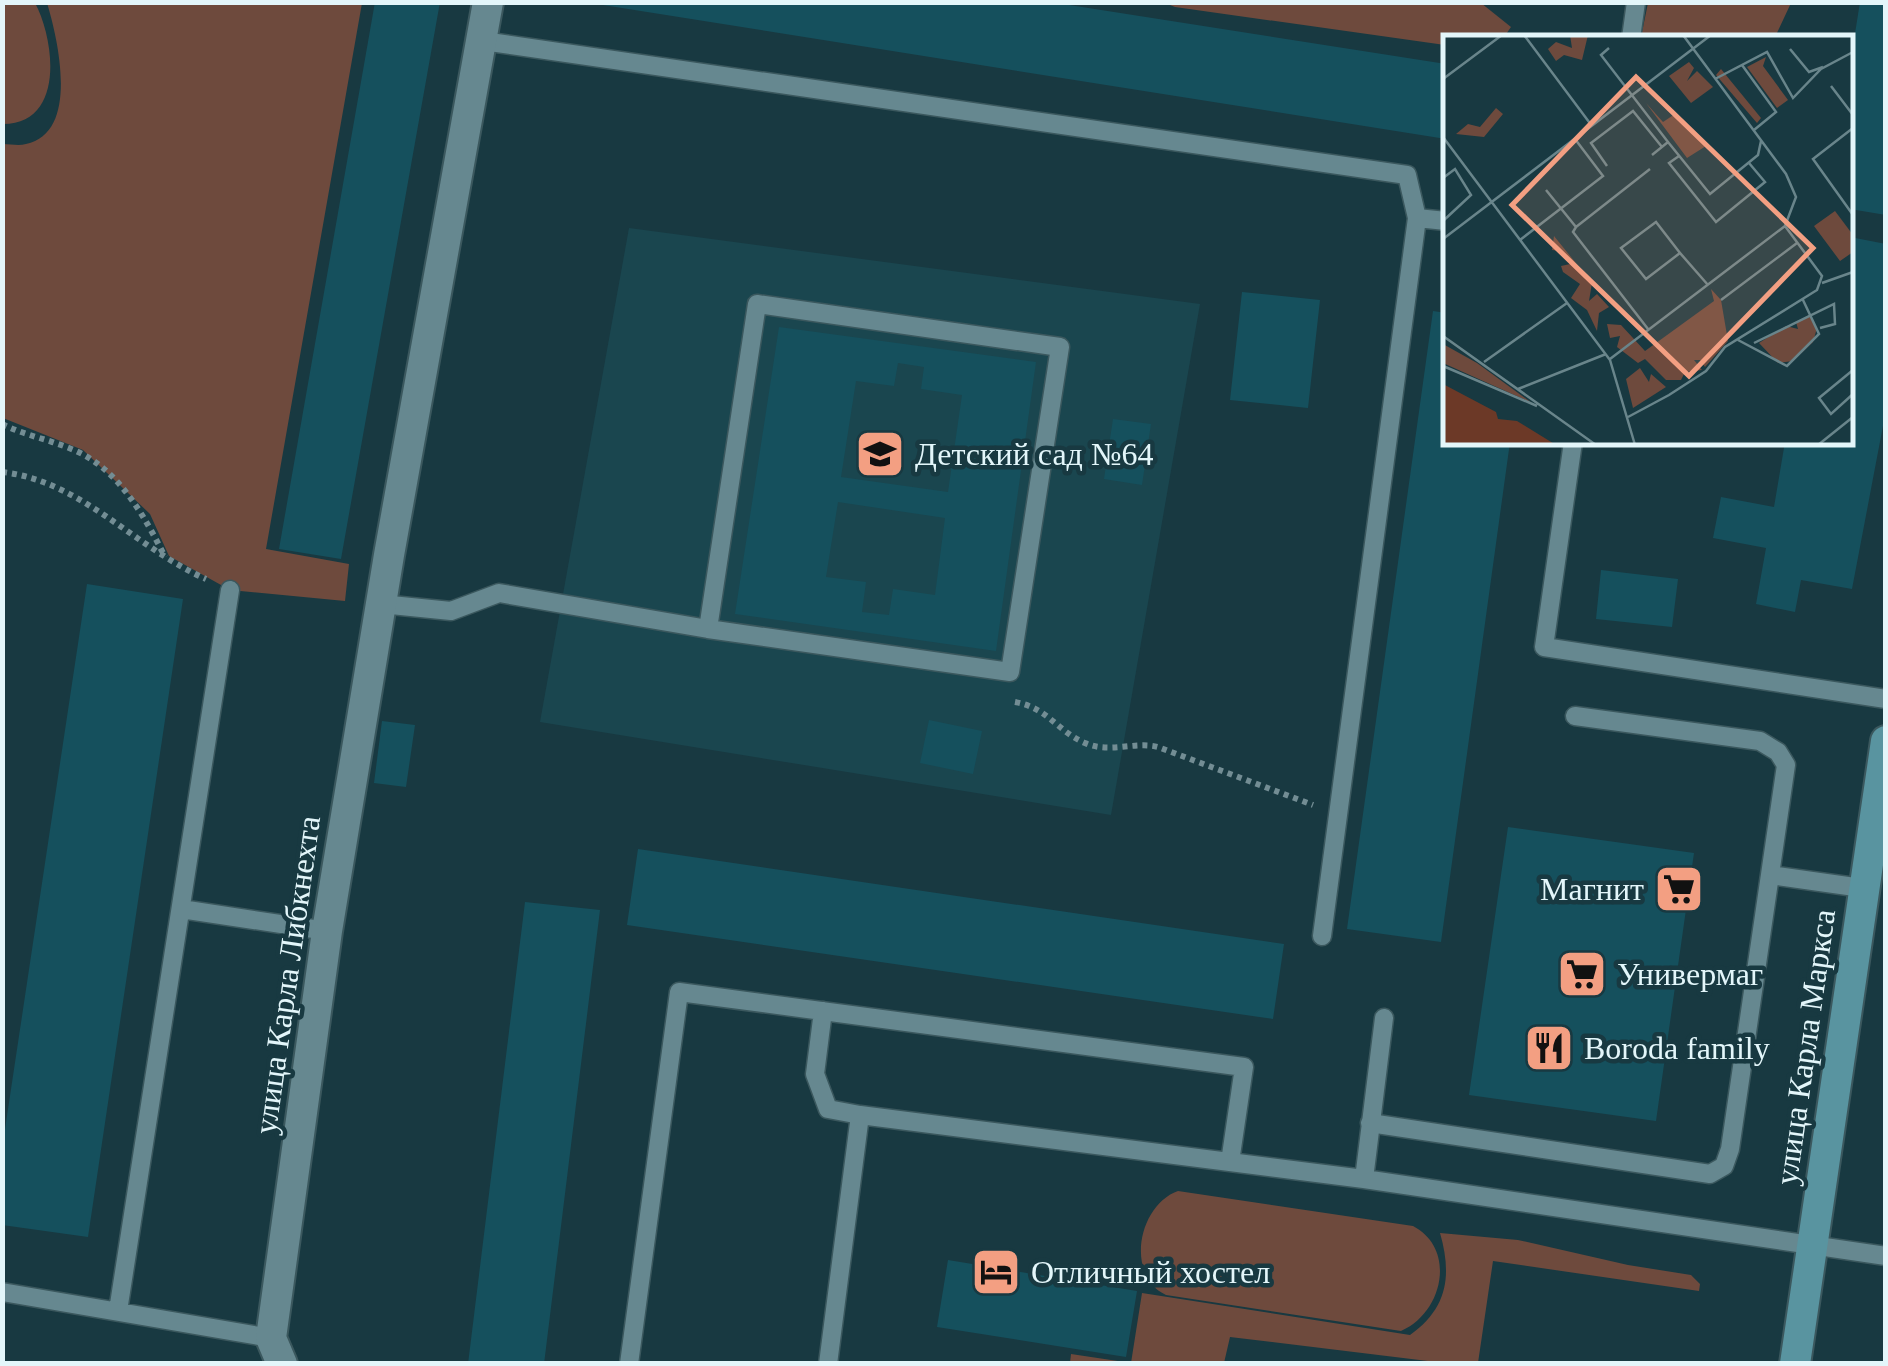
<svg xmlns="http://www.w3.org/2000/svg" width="1888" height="1366" viewBox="0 0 1888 1366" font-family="Georgia,serif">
<rect width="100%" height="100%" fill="#183941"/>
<path fill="#1a464f" d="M629 228 1200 304 1111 815 540 722Z"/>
<path fill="#6e4a3d" d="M3 2 35 3C55 40 65 124 3 124Z
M47 3H362L266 549 349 564 345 601 230 590 169 556 150 514 83 450 3 418V144C10 144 19 146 26 144 80 133 58 39 47 3Z
M1165 3H1481L1511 27 1504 37 1446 38 1445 45 1175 7Z
M1648 3V2L1791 3 1775 37H1641Z
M1178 1191 1413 1226C1457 1249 1443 1313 1401 1331L1166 1295C1125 1276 1138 1205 1178 1191Z
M1440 1233 1518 1240 1628 1265 1691 1275 1700 1284 1699 1291 1493 1261 1478 1363H1444L1230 1337 1224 1363H1070L1071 1354 1131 1363 1142 1293 1410 1335C1448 1308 1452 1275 1440 1233Z"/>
<path fill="#15505d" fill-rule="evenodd" d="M375 2H440L341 559 279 549Z
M584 2H1050L1446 64V139Z
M1860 2H1886V215L1850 209V65Z
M1850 237 1886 244V410L1852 589 1801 580 1795 612 1756 604 1766 548 1713 538 1721 497 1774 507 1785 442H1850Z
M1242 292 1320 300 1308 408 1230 400Z
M1433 311 1446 313V442H1510L1441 942 1347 929Z
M779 327 1036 362 996 651 735 614ZM898 363 924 367 921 389 962 395 948 492 841 477 856 381 894 386ZM838 502 945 518 935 595 893 589 889 615 862 612 866 582 826 577Z
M1113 419 1151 424 1142 485 1104 479Z
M1601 570 1678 579 1672 627 1596 619Z
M87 584 183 599 88 1237 2 1225V1149Z
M929 720 982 731 973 774 920 763Z
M382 721 415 725 406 787 374 783Z
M1508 827 1694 853 1656 1121 1469 1095Z
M638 849 1284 944 1273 1019 627 925Z
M525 902 600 910 544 1364H468Z
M948 1260 1137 1291 1126 1357 937 1327Z"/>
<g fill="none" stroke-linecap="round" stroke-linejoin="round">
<g stroke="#3b585e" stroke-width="21">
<path id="lane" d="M1631 38 1636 2
M483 41 1407 175 1417 218
M1573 442 1544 647 1886 699
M381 604 451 611 499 593 708 629 757 304 1060 347 1010 672 708 629
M1770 875 1862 888
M181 909 327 931
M1322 936 1417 218 1446 221
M823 1011 815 1074 828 1109 860 1115
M1384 1018 1364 1179 1886 1256
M1370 1123 1710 1174 1724 1166 1730 1149 1786 765 1778 752 1760 741 1575 716
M2 1292 271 1338
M118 1311 230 590
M629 1364 679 992 1244 1067 1230 1162
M828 1364 860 1115 1364 1179"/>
</g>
<g stroke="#3b585e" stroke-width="34">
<path id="street" d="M282 1364 271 1338 327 931 389 555 488 2"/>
</g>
<g stroke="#3b585e" stroke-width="34">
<path id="secondary" d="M1795 1364 1886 741"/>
</g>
<path stroke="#738d94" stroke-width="6" stroke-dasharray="5 5" stroke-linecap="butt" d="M2 424C26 436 52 440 76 451 119 470 145 517 165 557
M2 472C82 481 135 548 206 579
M1015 702C1048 708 1057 731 1085 743 1109 754 1135 741 1158 747L1313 805"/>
<use href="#lane" stroke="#668890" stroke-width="18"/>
<use href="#street" stroke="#668890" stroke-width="30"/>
<use href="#secondary" stroke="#5994a0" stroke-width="30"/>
</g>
<defs>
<g id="school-square" transform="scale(2.5)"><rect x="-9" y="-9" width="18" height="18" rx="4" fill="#f39f82" stroke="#183941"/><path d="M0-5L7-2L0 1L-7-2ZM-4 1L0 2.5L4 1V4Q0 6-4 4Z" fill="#111"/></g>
<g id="supermarket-square" transform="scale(2.5)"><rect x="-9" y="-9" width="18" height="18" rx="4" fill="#f39f82" stroke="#183941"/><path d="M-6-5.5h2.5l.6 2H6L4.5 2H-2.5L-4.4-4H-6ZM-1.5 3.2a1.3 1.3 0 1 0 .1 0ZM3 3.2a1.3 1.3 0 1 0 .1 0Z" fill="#111"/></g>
<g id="restaurant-square" transform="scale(2.5)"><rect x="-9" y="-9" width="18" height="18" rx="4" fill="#f39f82" stroke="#183941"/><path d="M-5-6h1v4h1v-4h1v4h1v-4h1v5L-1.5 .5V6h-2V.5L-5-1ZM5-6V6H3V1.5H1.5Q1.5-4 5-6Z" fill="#111"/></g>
<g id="hotel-square" transform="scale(2.5)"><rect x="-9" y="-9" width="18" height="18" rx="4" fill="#f39f82" stroke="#183941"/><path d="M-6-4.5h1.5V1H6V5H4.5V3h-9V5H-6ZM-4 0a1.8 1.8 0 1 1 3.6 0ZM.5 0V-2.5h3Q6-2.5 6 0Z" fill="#111"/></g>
</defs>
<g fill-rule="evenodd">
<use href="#school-square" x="880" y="454"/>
<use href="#supermarket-square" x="1679" y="889"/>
<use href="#supermarket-square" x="1582" y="974"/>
<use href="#restaurant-square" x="1549" y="1048"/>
<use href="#hotel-square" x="996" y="1272"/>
</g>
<g text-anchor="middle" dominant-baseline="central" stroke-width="9" stroke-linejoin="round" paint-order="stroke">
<g font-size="32" fill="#e3f6fa" stroke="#183941" text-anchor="start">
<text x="915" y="454">Детский сад №64</text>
<text x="1644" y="889" text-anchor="end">Магнит</text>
<text x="1617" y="974">Универмаг</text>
<text x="1584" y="1048">Boroda family</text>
<text x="1031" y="1272">Отличный хостел</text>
</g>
<g font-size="32" fill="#e3f6fa" stroke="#183941">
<text transform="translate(287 975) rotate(-82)">улица Карла Либкнехта</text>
<text transform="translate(1805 1047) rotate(-82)">улица Карла Маркса</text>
</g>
</g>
<g transform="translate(1443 35)">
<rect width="410" height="410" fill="#183941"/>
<path d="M127 0H145L139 25 121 20 113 26 105 14 113 7 129 13ZM323 22 320 31 345 65 334 73 304 32ZM246 27 251 33 244 46 254 36 270 52 248 68 226 41ZM278 34 318 83 314 88 273 40ZM203 68 220 87 232 79 271 115 263 111 244 123ZM53 73 60 79 41 102 13 99 25 89 37 92ZM392 176 410 200V217L397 226 371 191ZM111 201 149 248 146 266 154 259 166 272 156 278 154 296 144 275 128 263 137 249 120 237 118 231 127 229 117 216 109 215ZM268 254 278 265 285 306 262 332 257 325H251L259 335 242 337 238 345H223L202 324 195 328 174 312 177 301 167 303 164 289 178 290 202 316 271 266ZM366 280 374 293 370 307 350 326 335 328 316 308 343 291 355 294 353 287ZM0 309 34 328 89 368 0 328ZM197 333 206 347 208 339 223 352 190 373 183 344Z" fill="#6e4a3d"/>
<path d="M0 349 53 377 55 384 74 386 113 410H0Z" fill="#6c3927"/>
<path fill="none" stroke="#69858b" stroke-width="2.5" d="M81 0 149 91M166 13 158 20 225 107 209 120M347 14 366 37 380 32M299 30 333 77 311 95M0 44 59 0M272 44 324 17 350 63 378 34 410 17M388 51 410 80M410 93 370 124 410 180M0 102 167 325 192 410M225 107 267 159 315 120 318 106M236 121 226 128 273 187 322 147 306 128M164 131 148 108 190 76 219 112M0 143 12 134 28 160 0 186M103 155 133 192 207 134M133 192 130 197 205 294M0 204 268 0M77 205 160 141 132 104M237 218 213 187 178 213 203 244 237 218 265 250M379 248 410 237M278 265 354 208M0 301 153 410M295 305 344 331 376 299 360 265M311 308 391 269 392 289 377 293M167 324 342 191 353 162 343 139 240 0M41 327 124 268M0 331 94 371M410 335 376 363 388 379 410 359M75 354 163 319M185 382 226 360 263 336 282 312 374 255 379 241 342 191M375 410 410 382"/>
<path fill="#f39f82" fill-opacity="0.15" stroke="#f39f82" stroke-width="5" d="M193 42 370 213 246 341 69 170Z"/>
<rect width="410" height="410" fill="none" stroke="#e3f6fa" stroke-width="5"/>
</g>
<rect width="1888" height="1366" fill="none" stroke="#e3f6fa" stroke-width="10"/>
</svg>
